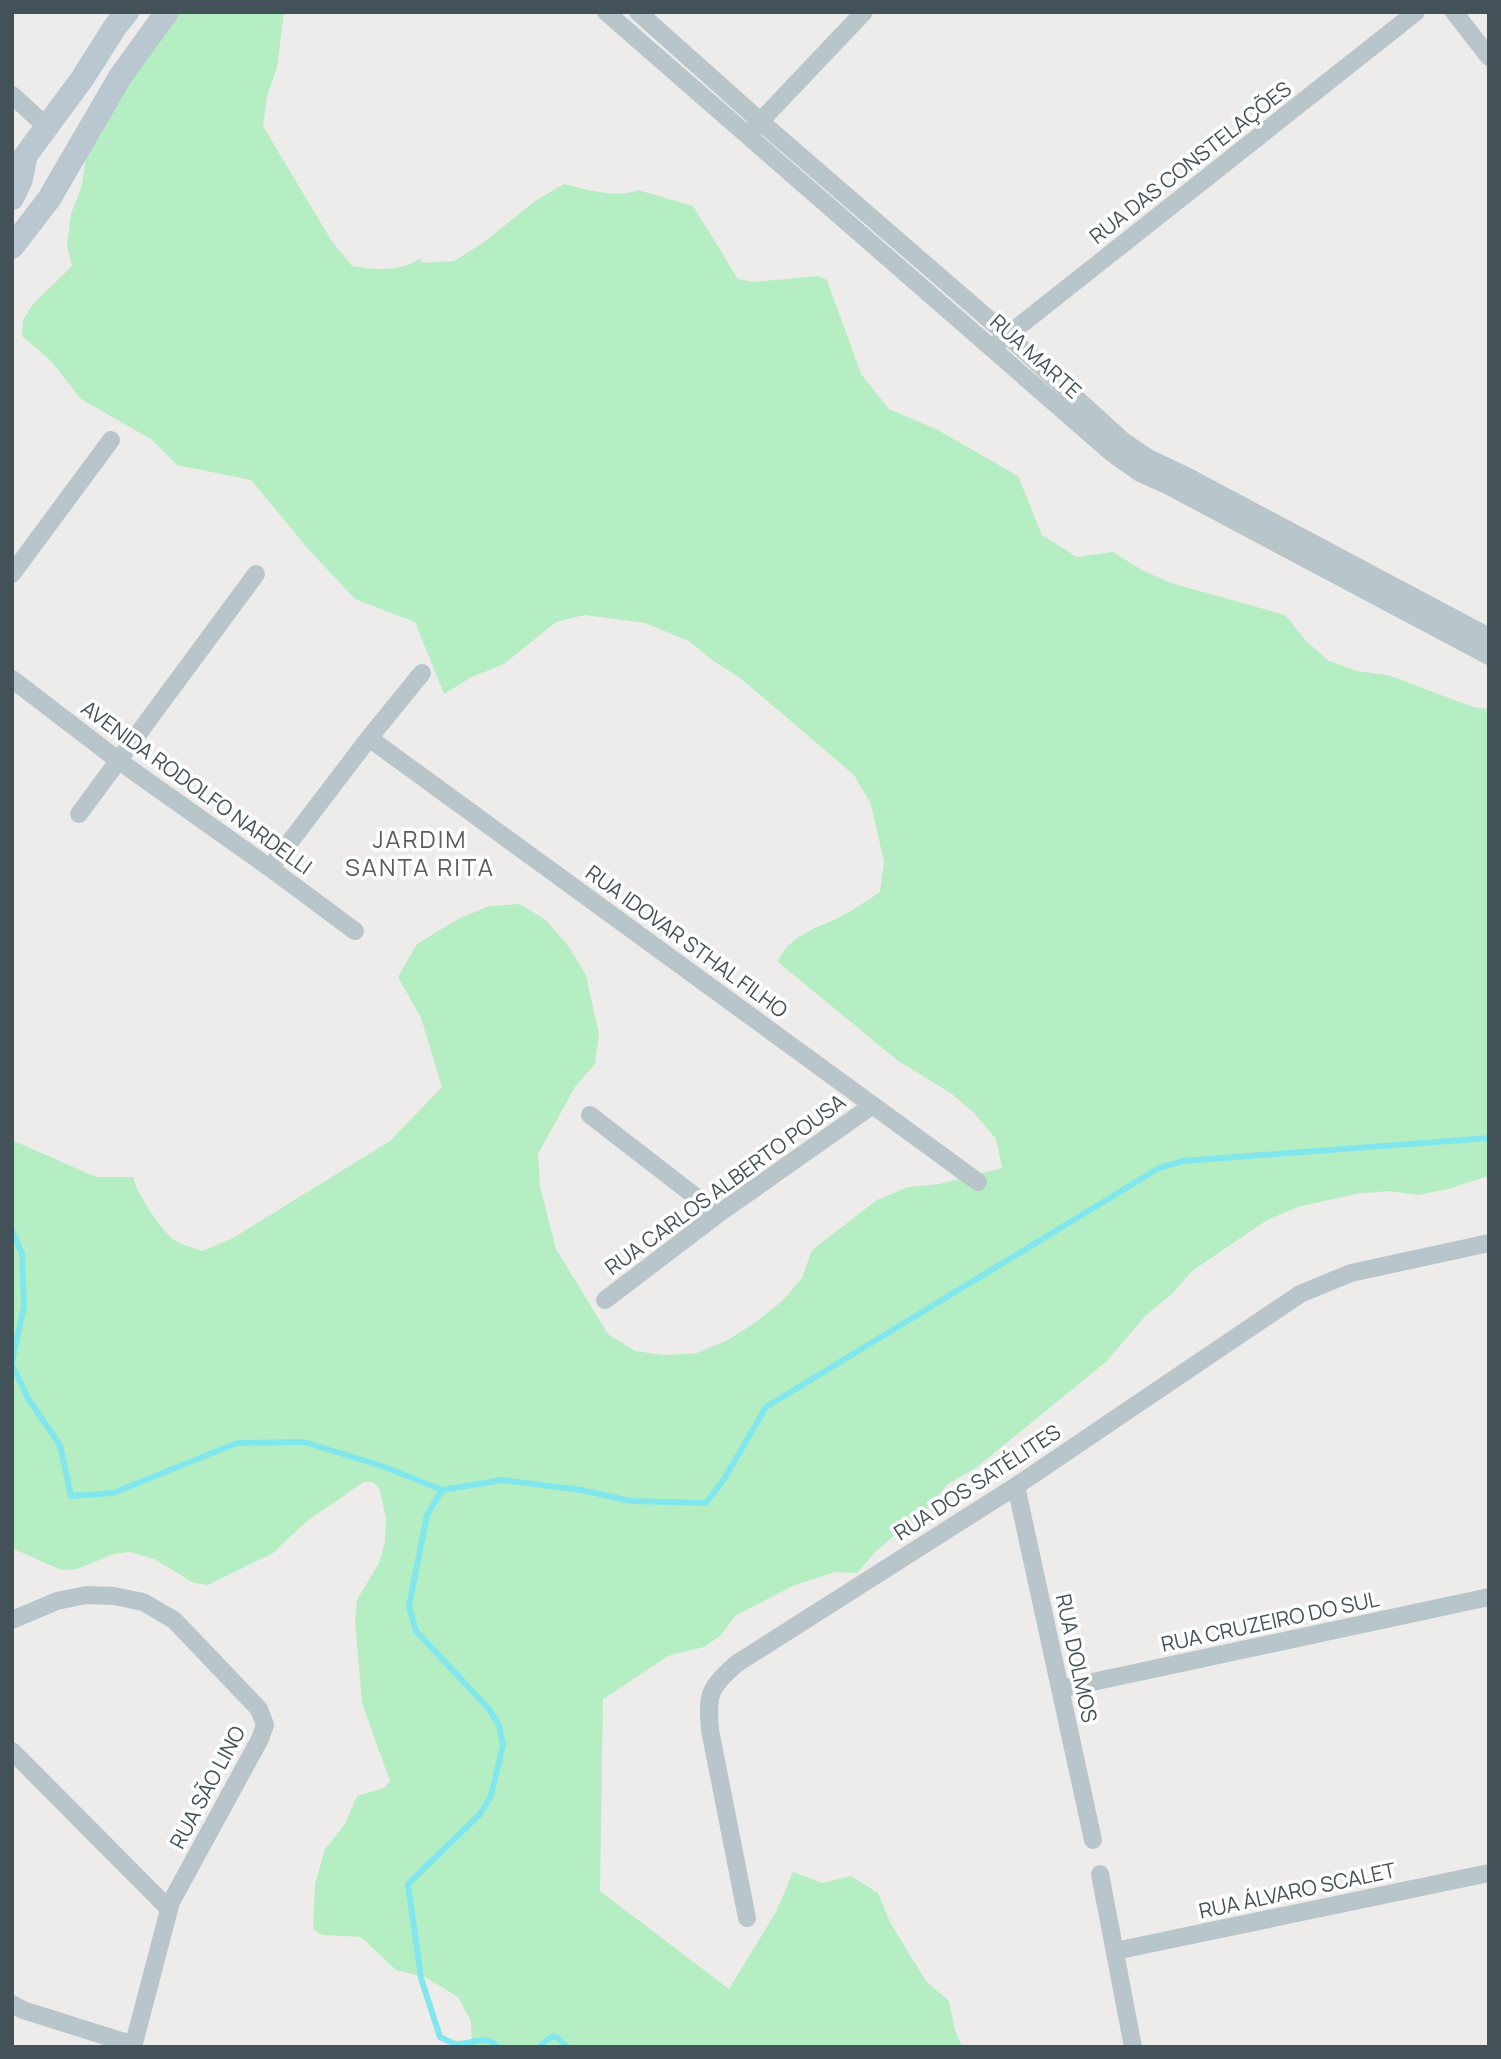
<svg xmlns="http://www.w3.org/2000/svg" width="1501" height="2059" viewBox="0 0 1501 2059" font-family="Manrope,sans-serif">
<rect width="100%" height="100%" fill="#eeebeb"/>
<path fill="#b6eec3" d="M156 12H284L277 68 267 96 263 126 331 240 352 266C377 270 398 272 420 259L423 263 454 261 483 243 535 201 564 184C584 189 617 199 638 190L693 206 738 279 754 282 818 276 827 280 861 374 889 409 938 430 1018 476 1042 535 1077 557 1113 552 1140 569 1171 583 1285 615 1306 641 1329 661 1357 671 1388 675 1473 707 1489 709V1176L1448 1189 1418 1195 1388 1191 1356 1194 1298 1207 1267 1220 1192 1271 1172 1294 1146 1315 1107 1361 977 1467 948 1484 929 1507 877 1550 857 1573 835 1572 795 1585 736 1615 720 1636 704 1647 670 1655 603 1699 600 1891 729 1989 776 1912 793 1872 822 1883 851 1876 878 1893 891 1924 926 1981 949 2001 955 2030 962 2047H472L471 2021 458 1997 425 1977 396 1970 361 1937 322 1935 313 1929 315 1884 325 1849 345 1824 357 1796 384 1788 390 1781 362 1703 355 1621 357 1600 379 1563 385 1542 386 1517 379 1488 373 1482H364L307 1521 273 1553 208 1585 194 1583 154 1559 130 1552 114 1554 77 1569 61 1570 12 1548V1140L96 1177H133C136 1192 163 1234 176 1241 184 1246 194 1248 202 1251L233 1238 390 1141 442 1087 421 1018 398 977 417 944 458 919 489 906 520 904 547 921 569 947 586 975 599 1034 595 1064 575 1087 538 1154 540 1186 556 1249 608 1334 635 1351 665 1355 697 1353 728 1340 756 1322 782 1301 802 1278 812 1250 877 1200 908 1187 939 1184 1002 1168 996 1139 974 1113 952 1094 897 1060 778 962C787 937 816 928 838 918 852 911 866 901 880 892L884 862 871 804 854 775 739 677 712 660 689 641 645 623 585 615 556 622 504 664 472 677 444 694 415 622 355 599 309 550 251 480 177 465 152 440 81 399 51 361 22 336 23 320 33 304 72 266 67 244 71 214 82 185 86 155Z"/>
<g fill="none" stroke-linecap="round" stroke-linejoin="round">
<path stroke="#82e7ed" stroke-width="6" d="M12 1230 22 1254 24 1306 12 1362
M12 1365 29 1400 60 1445 71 1496 113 1493 237 1443 304 1442 385 1467 442 1490 502 1480 581 1490 631 1501 706 1503 724 1479 766 1407 1159 1168 1183 1161 1489 1138
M442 1490 427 1515 409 1606 416 1631 488 1708 499 1725 503 1745 491 1796 480 1814 408 1884 421 1978 440 2037C445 2039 452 2044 457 2044 472 2045 486 2033 498 2047
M539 2047 552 2036 558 2038 567 2047"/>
<path stroke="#b8c6cb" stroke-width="18" d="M606 12 1113 454 1140 473 1167 485 1489 656
M638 12 761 122 1007 335 1123 441 1148 458 1190 478 1489 637
M1454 12 1489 57
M12 95 47 127
M753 129 864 12
M999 342 1416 12
M12 574 111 440
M12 679 119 761 270 868 355 931
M369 738 978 1182
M79 814 256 574
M270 868 369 738 422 673
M590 1115 718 1214
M605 1300 718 1214 873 1105
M1016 1486 1093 1840
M12 1620 57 1601 86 1595 114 1596 143 1602 174 1620 259 1709 265 1725 260 1739 171 1902 133 2047
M1060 1689 1489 1597
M12 1751 169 1909
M1100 1874 1133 2047
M747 1918 710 1730C707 1693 709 1689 736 1664L1016 1486 1300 1294 1351 1273 1489 1243
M1115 1951 1489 1873
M12 2004 23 2010 134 2045"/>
<path stroke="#b8c7d0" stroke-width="24" d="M12 174 82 79 115 27 127 12
M12 198 21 179 25 159
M12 247 49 199 120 77 167 12"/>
</g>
<g text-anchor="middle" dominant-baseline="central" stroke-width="7" stroke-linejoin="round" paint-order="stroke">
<g font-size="21" fill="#435259" stroke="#fff">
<text transform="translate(1190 162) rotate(-38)">RUA DAS CONSTELAÇÕES</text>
<text transform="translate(1036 356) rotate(42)">RUA MARTE</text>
<text transform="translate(197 787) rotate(36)">AVENIDA RODOLFO NARDELLI</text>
<text transform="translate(687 941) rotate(36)">RUA IDOVAR STHAL FILHO</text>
<text transform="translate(725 1184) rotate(-36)">RUA CARLOS ALBERTO POUSA</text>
<text transform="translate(977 1482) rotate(-33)">RUA DOS SATÉLITES</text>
<text transform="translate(1270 1621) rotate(-12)">RUA CRUZEIRO DO SUL</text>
<text transform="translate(1077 1658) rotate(78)">RUA DOLMOS</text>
<text transform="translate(207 1787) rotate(-62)">RUA SÃO LINO</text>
<text transform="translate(1297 1890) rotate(-12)">RUA ÁLVARO SCALET</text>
</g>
<g font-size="24" letter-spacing="2" fill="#585d60" stroke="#fff">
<text x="420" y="838">JARDIM<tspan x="420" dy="28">SANTA RITA</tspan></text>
</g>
</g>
<rect width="1501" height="2059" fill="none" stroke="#435259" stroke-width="28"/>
</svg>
